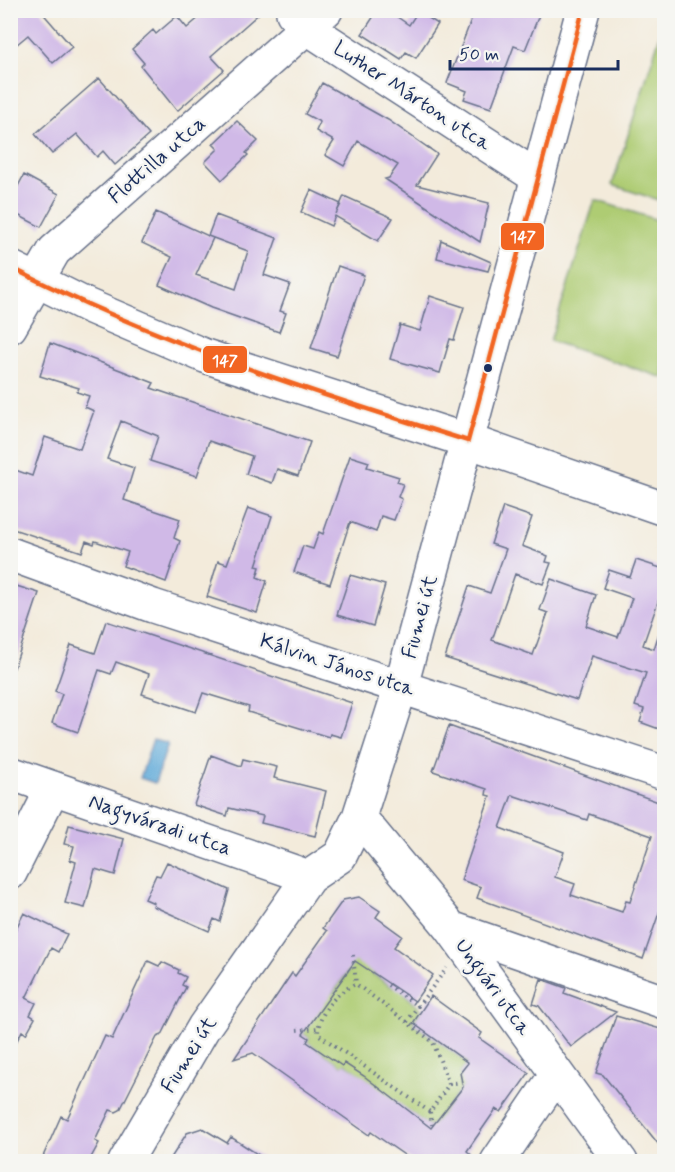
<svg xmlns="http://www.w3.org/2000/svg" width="675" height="1172" viewBox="0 0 675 1172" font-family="Mynerve,sans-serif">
<rect width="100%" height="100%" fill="#f6f6f2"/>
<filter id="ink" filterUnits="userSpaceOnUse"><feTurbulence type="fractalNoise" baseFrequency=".0167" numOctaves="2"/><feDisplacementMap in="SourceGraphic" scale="12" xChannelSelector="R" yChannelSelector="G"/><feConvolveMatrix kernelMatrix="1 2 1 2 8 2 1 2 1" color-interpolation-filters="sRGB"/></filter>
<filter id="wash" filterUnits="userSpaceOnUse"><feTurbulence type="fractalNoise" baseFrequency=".008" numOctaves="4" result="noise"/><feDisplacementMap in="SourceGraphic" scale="24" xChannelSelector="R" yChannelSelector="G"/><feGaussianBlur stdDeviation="1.35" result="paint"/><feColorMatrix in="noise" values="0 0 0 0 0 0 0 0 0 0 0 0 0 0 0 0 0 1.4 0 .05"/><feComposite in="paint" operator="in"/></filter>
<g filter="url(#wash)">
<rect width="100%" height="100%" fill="#f3ebdb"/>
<path fill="#aecc73" stroke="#647e68" stroke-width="1.5" d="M664 23V202L612 185Z
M595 200 664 222V378L550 341Z
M353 955 380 963 373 974 392 987 396 982C401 992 414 1003 422 1010L413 1023 468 1063 460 1073 464 1086 435 1123 428 1126 345 1063 342 1066 307 1042 309 1038 297 1030 327 989 333 993 347 973 343 969Z"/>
<path fill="#61aad9" stroke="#3e6c9c" stroke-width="1.5" d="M153 739 168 744 155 783 140 778Z"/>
<g id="blocks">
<path fill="#d0b9e7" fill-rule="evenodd" d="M10 10H40L72 47 53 63 28 35 10 50Z
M208 10H263L211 56 224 70 177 111 141 66 144 63 132 49 153 30 156 34 177 16 187 28Z
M378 10H387L409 25 418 11 438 24 416 58 406 52 401 59 362 34Z
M475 10H541L525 50 514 46 491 108 464 99 467 91 447 83Z
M99 78 149 135 115 165 103 151 97 157 77 134 52 154 35 134Z
M322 83 388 120 437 154 417 185 489 203 480 242 385 179 389 178 398 165 358 141 344 166 325 155 334 141 316 131 320 122 305 114Z
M237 121 258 141 246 153 248 155 222 180 205 162 218 149 213 144Z
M24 175 59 194 41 227 10 211V201Z
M311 190 341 204 336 214 344 196 393 218 378 241 335 216 331 226 301 212Z
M156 212 213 238 196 275 236 289 248 251 208 236 216 215 277 238 264 275 290 284 280 311 286 313 279 332 211 308 159 285 172 257 142 243Z
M441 240 491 262 488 271 437 258Z
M338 266 364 275 337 356 311 348Z
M430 296 464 307 454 340 450 339 440 373 390 359 400 325 420 331Z
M50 343 154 383 151 388 310 442 298 476 277 469 272 483 246 474 252 456 209 441 197 476 150 461 158 436 121 421 107 459 134 468 124 500 180 519 174 538 180 541 166 582 123 566 128 552 95 541 94 544 86 541 82 552 10 528V468L32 476 45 437 80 449 94 411 85 407 89 396 77 392 79 388 40 376Z
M350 456 369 462 367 467 399 477 397 482 403 484 398 497 402 499 394 520 381 516 376 532 350 522 330 584 294 572 303 546 313 549 319 532 323 534Z
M503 507 532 517 522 546 548 556 546 562 551 563 543 584 515 574 492 640 533 655 548 613 540 610 551 579 596 595 586 626 618 637 632 598 603 588 609 570 630 577 636 560 664 569V598L660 596 643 645 654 649 661 627 664 628V712L659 729 640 722 644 709 635 706 646 673 592 656 577 700 445 658 469 586 490 593 506 549 491 544Z
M248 508 272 516 256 566 260 567 257 577 267 581 257 613 207 597 218 561 227 564Z
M350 575 385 585 373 626 337 615Z
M10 584 39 593 14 668 10 667Z
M106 621 352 703 341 737 330 734 329 737 248 712 249 707 203 693 196 712 142 694 149 674 116 662 111 674 99 670 78 732 52 723 62 694 55 691 71 645 95 653Z
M449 726 664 804V912L660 910 643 959 477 898 481 887 461 880 490 796 486 795 487 789 433 771ZM512 795 587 820 589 814 652 836 630 902 626 901 622 912 571 895 575 884 555 877 564 852 500 828Z
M211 755 241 766 243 759 277 767 274 778 326 791 315 836 261 823 263 816 229 808 227 816 194 805Z
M69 825 124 839 115 875 95 869 85 908 65 903 76 862 70 860 74 846 64 844Z
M167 862 229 890 220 922 214 919 209 931 153 906 154 903 145 899 156 875 160 876Z
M359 897 380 911 376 917 402 936 394 947 433 975 415 1001 355 961 303 1034 309 1038 307 1042 342 1066 344 1063 364 1076 431 1128 463 1087 460 1073 468 1063 413 1023 431 996 482 1033 479 1038 529 1073 501 1112 496 1109 467 1151 478 1161H413L371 1132 369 1135 253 1053 234 1059 292 973 295 976 327 931 323 928 343 900Z
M24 913 67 934 58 952 51 948 26 998 36 1003 30 1015 35 1018 26 1034 22 1031 10 1054V940Z
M148 961 159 966 162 962 179 970 178 973 186 977 182 985 186 987 162 1035 157 1037 120 1110 116 1112 110 1110 95 1141 99 1143 89 1161H41L61 1116 67 1119 105 1036 112 1039Z
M541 979 566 988 564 993 616 1012 571 1047 539 1006 533 1004Z
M616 1016 664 1030V1109L662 1116 664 1119V1151L603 1075 596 1073Z
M202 1128 227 1143 231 1137 268 1161H169L187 1133Z"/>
</g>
</g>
<g filter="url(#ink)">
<use href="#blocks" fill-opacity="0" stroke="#67718a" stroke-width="1.5"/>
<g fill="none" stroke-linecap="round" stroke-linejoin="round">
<g stroke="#67718a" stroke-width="36">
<path id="minor" d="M293 13 306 27 537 177
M10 267 86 305 205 356 468 441 664 509
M10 327 54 251 326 10
M10 554 153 606 664 773
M10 773 309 877
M359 817 451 928 621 1162
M10 873 53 788
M451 928 664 1002
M125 1162 204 1027 309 877 340 856 359 817 401 686 583 10
M497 1162 556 1075"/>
</g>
<path stroke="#67718a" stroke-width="4" stroke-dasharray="1.5 4.5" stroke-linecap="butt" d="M353 955 356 984
M388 985 418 1006 447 968
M407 1022 356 984C337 991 318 1013 318 1034L430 1112 449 1084 433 1042 407 1022 418 1006
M297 1030 318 1028
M449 1084 461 1082
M430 1112 432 1125
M289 1162V1161"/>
<use href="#minor" stroke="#fff" stroke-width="33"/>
<g stroke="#f6f6f2" stroke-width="9">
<path id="bus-1" d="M10 267C157 342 311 392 468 441L583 10"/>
</g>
<use href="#bus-1" stroke="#f26522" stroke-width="4.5"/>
</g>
</g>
<circle fill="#1b2f5e" stroke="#f6f6f2" stroke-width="2" cx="488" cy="368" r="5"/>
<g text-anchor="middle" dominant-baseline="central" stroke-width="5" stroke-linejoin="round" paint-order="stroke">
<g font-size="21" fill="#1b2f5e" stroke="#f6f6f2">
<text transform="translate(412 96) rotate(33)">Luther Márton utca</text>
<text transform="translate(157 160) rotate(-41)">Flottilla utca</text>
<text transform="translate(420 617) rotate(-75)">Fiumei út</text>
<text transform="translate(337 665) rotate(18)">Kálvin János utca</text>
<text transform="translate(160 825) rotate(19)">Nagyváradi utca</text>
<text transform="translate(493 987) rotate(54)">Ungvári utca</text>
<text transform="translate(189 1055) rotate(-58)">Fiumei út</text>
</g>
</g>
<g stroke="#f6f6f2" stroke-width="2">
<rect x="500" y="222" width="45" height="29" rx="6" fill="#f26522"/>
<rect x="202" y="345" width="46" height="29" rx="6" fill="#f26522"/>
</g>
<g font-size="16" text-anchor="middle" font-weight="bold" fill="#fff">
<text x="523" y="242">147</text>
<text x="225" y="366">147</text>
</g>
<rect width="675" height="1172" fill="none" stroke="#f6f6f2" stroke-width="36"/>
<path d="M450 60v9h168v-9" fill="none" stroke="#1b2f5e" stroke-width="3"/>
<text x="459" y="60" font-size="18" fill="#1b2f5e" stroke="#f6f6f2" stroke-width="4.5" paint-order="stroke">50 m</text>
</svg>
